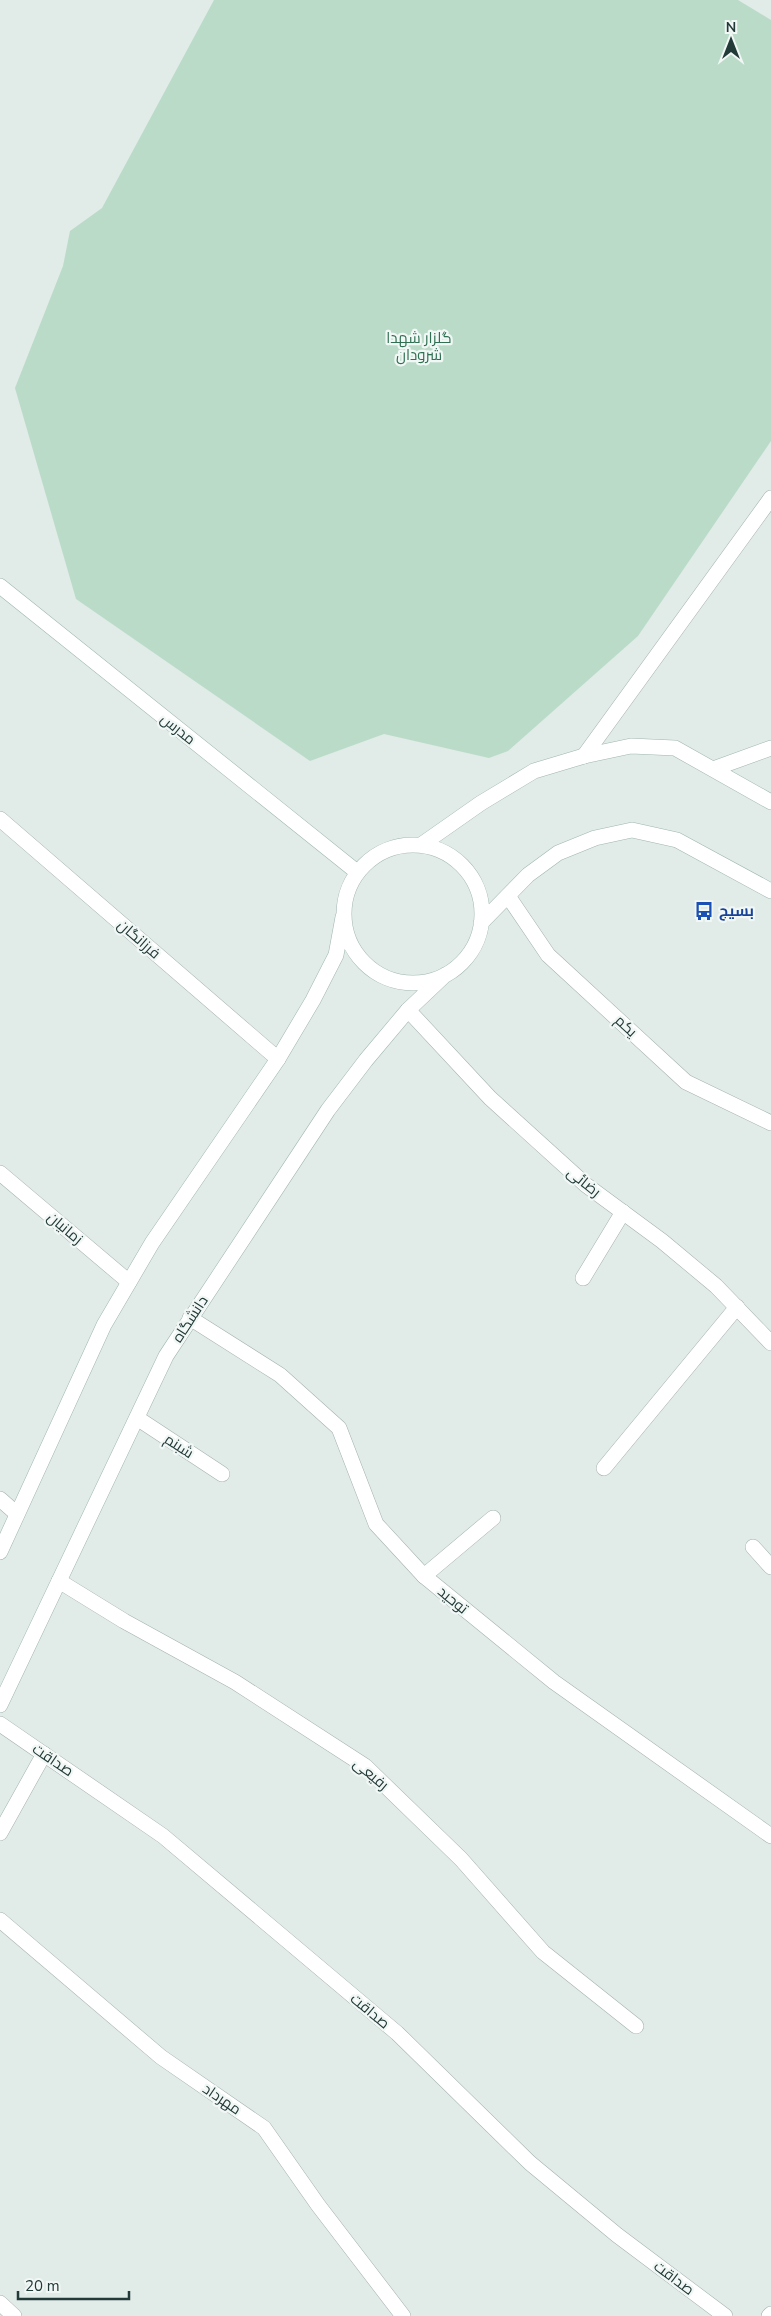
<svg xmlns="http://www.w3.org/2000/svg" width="771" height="2316" viewBox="0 0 771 2316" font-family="'Nunito Sans',Cairo,sans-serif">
<rect width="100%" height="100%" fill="#e1ebe8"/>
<path fill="#bbdbc9" d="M214 0H738L771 20V441L638 636 508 751 489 758 384 734 310 761 76 599 15 388 63 266 70 231 102 208Z"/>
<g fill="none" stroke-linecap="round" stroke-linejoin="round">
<g stroke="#a4b2b0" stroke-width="16">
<path id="service" d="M508 896 548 955 686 1082 771 1123
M583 1278 623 1212
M137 1418 222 1474
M604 1468 737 1307
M753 1547 771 1567
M424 1576 493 1518
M59 1581 124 1621 235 1682 365 1766 461 1859 543 1952 636 2026
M0 1833 44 1754"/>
</g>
<g stroke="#a4b2b0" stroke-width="16">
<path id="minor" d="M584 756 771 498
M0 819 278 1059
M408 1010 490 1098 586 1185 662 1241 716 1286 771 1343
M0 1173 129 1282
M190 1318 280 1375 339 1428 376 1524 424 1576 554 1682 771 1836
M0 1499 17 1514
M0 1724 163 1836 397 2033 530 2163 617 2235 725 2316
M0 1920 161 2057 264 2128 318 2205 403 2316
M0 2303 14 2316
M769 2316 771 2314"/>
</g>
<g stroke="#a0b6b1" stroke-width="16">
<path id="secondary" d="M0 586 357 872
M713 769 771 748
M421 845 481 803 534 771 584 756 631 746 675 748 771 802
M344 914a69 69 0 1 1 138 0a69 69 0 1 1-138 0Z
M481 923 528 875 558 853 595 838 632 830 677 840 771 891
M0 1552 104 1325 152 1243 278 1059 313 1000 336 955 343 917
M0 1705 166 1356 328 1110 366 1060 408 1010 445 975"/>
</g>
<use href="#service" stroke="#fff" stroke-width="15"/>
<use href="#minor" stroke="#fff" stroke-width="15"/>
<use href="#secondary" stroke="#fff" stroke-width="15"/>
</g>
<defs>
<g id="bus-bare" transform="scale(1.5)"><path d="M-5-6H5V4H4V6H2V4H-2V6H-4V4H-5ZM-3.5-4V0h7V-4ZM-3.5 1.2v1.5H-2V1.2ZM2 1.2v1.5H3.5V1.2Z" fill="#1a4fb4" stroke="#f1f7f5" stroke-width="2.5" paint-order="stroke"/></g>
</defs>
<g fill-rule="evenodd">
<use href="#bus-bare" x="704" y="911"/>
</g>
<g text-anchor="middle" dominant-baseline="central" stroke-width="4.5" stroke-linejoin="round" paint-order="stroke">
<g font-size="15" fill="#2f6f52" stroke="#f1f7f5">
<text x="419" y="338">گلزار شهدا<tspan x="419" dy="17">شرودان</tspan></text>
</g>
<g font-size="15" fill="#223a38" stroke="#f1f7f5">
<text transform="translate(178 729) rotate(39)">مدرس</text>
<text transform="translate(139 939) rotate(41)">فرزانگان</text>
<text transform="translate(626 1026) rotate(43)">یکم</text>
<text transform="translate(584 1182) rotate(39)">رضائی</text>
<text transform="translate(65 1228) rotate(40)">زمانیان</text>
<text transform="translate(190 1319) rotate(-57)">دانشگاه</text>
<text transform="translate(179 1446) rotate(33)">شبنم</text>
<text transform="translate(453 1600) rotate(39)">توحید</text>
<text transform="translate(53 1760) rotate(34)">صداقت</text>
<text transform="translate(371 1774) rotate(40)">رفیعی</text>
<text transform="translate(370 2011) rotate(40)">صداقت</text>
<text transform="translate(222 2099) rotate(34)">مهرداد</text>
<text transform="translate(674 2278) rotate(37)">صداقت</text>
</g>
<g font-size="15" font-weight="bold" fill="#164399" stroke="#f1f7f5" text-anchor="start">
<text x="719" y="911">بسیج</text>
</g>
</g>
<g transform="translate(731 40)" stroke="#f1f7f5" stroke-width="4" paint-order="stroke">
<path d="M0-4L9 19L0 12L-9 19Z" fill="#223a38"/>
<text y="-8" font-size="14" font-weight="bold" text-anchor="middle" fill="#223a38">N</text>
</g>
<path d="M18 2291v8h111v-8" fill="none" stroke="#223a38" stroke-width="2.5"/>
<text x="25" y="2291" font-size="15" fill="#223a38" stroke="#f1f7f5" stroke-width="4" paint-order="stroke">20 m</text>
</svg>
